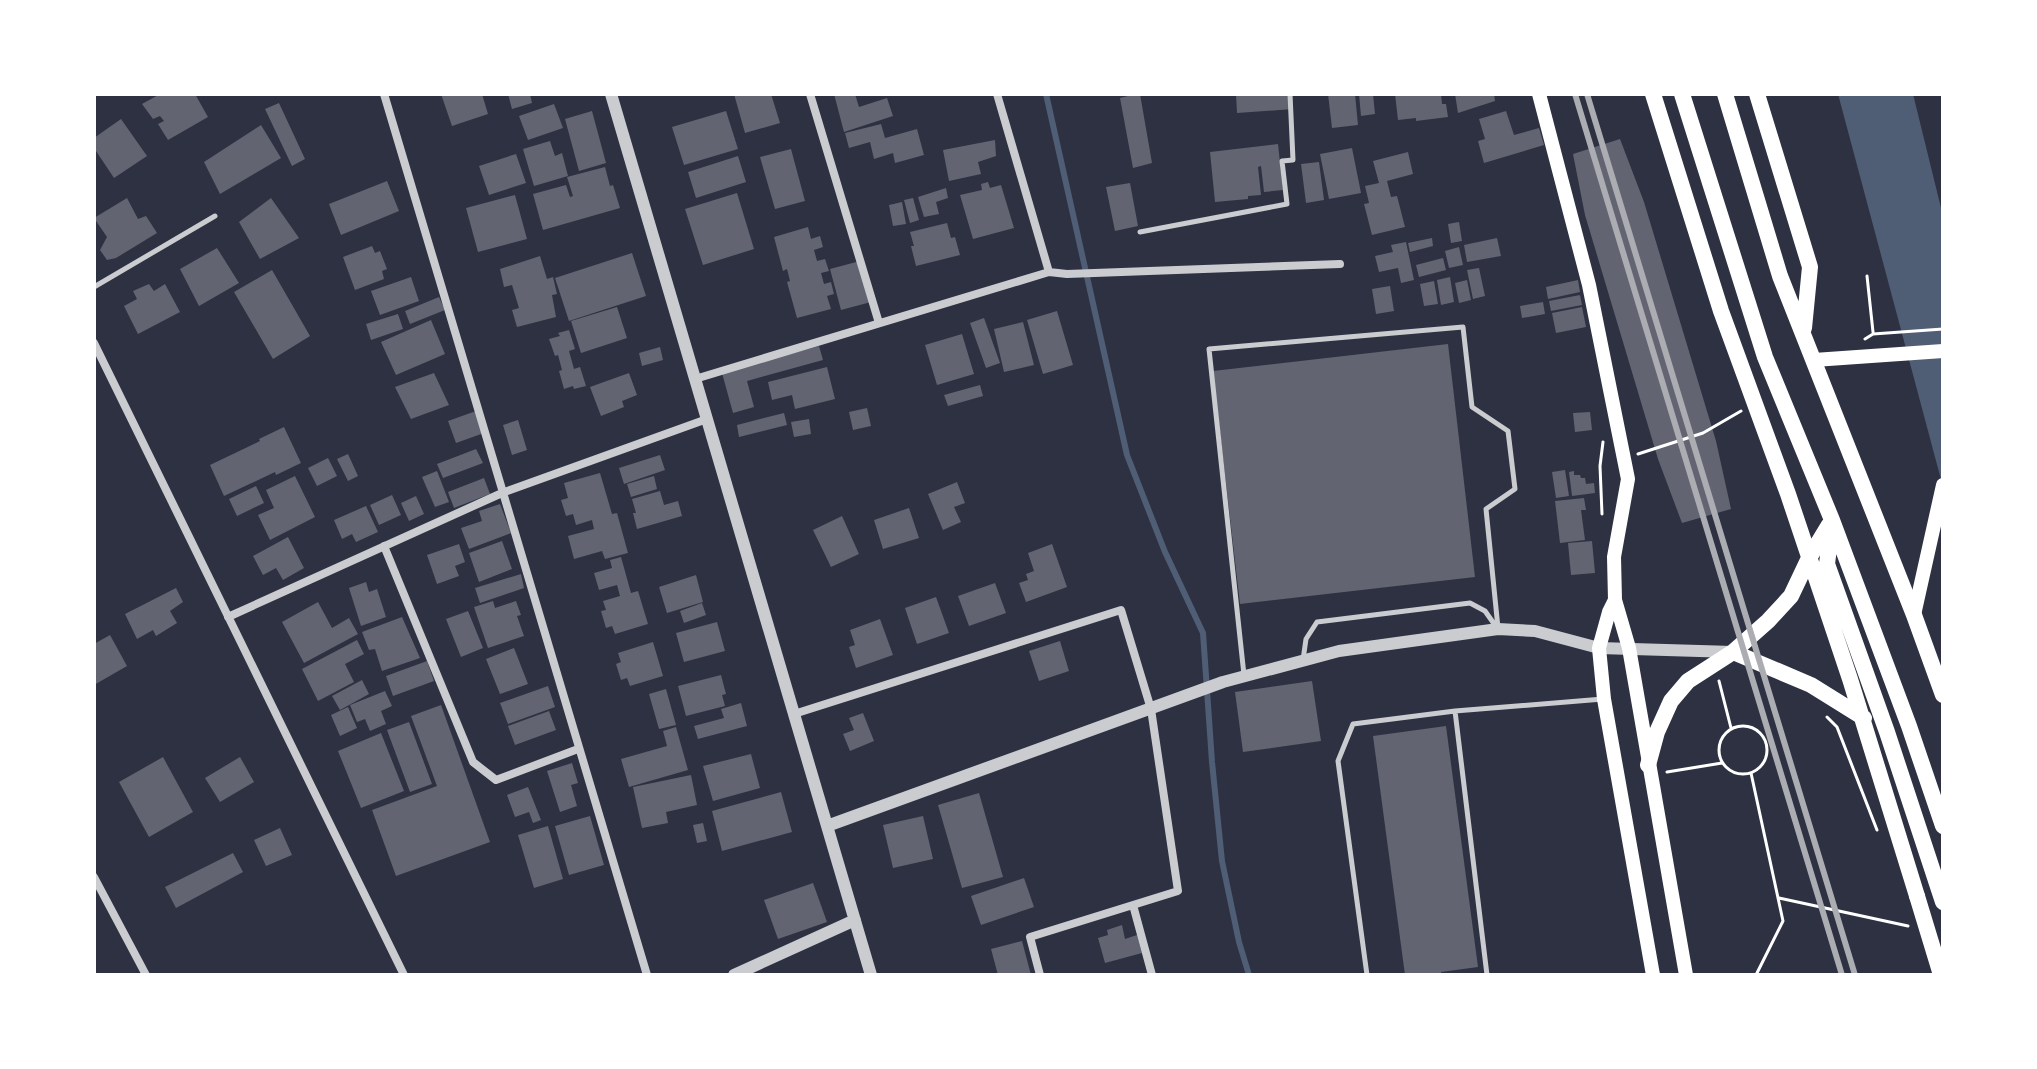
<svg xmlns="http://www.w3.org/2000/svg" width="2037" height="1069" viewBox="0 0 2037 1069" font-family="'Archivo Narrow',sans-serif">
<rect width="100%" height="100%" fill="#2d3142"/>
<path fill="#4f5d75" d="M1838 94H1913L1943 216V487Z"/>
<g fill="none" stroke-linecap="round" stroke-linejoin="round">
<path stroke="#4f5d75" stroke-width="6" d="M1046 94 1127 455 1165 552 1203 633 1212 762 1222 861 1239 942 1249 975"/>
</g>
<path fill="#626471" d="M160 94H195L208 117 168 140 158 124 164 121 160 116 153 119 142 104Z
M441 94H482L488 114 452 126Z
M508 94H530L532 103 512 109Z
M734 94H771L780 123 745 133Z
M834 94H855L859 107 887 98 893 116 844 132Z
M1136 94H1140L1152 163 1133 168 1120 98Z
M1236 94H1292L1293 109 1237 113Z
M1328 94H1355L1358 125 1332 128Z
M1359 94H1373L1375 114 1361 116Z
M1395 94H1441L1442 104H1446L1448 117 1416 121V118L1398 120Z
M1455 94H1494L1495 101 1458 113Z
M279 103 305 159 292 166 265 109Z
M554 104 563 128 528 140 519 116Z
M592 111 606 163 579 171 565 119Z
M726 111 738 149 684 165 672 127Z
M1506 111 1514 135 1539 128 1544 145 1484 163 1478 141 1485 139 1479 119Z
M121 119 147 156 114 178 94 148V138Z
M881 124 885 138 917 129 924 155 895 163 893 153 874 159 870 142 849 148 845 133Z
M261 125 281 158 220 194 204 162Z
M1620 139 1644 202 1716 441 1731 509 1682 523 1658 459 1585 215 1573 154Z
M995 140 996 156 978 162 981 174 949 181 943 150Z
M550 141 555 156 562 153 568 176 534 186 523 149Z
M1278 144 1283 190 1264 192 1261 166 1258 167 1261 195 1248 196V199L1215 202 1210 152Z
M1352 148 1361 193 1329 199 1320 154Z
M791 149 805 201 775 209 760 157Z
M1408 152 1413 174 1387 181 1391 197 1397 196 1405 227 1372 235 1364 204 1369 203 1365 186 1379 183 1373 161Z
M516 154 526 183 489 195 479 166Z
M738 156 746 182 696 198 688 172Z
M1319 162 1324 200 1306 203 1301 164Z
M605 167 610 186 613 185 620 208 543 230 533 194 566 185 570 197 573 196 567 177Z
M387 181 399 211 341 235 329 204Z
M988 182 990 188 1001 185 1014 228 973 239 960 195 982 190 981 184Z
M1130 183 1138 226 1115 231 1106 187Z
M946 188 948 198 936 202 939 214 924 217 918 197Z
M737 193 754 249 703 265 685 209Z
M515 195 527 239 478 252 466 208Z
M127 198 138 219 146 216 157 233 116 258 107 260 100 250 107 237 94 218Z
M271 198 299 238 260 259 239 222Z
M913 198 919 220 910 223 904 200Z
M902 202 906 224 893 226 889 205Z
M1459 222 1462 241 1451 243 1448 224Z
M947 223 951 238 955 237 960 255 916 266 911 246H914L910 232Z
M808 227 811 239 820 236 823 247 814 250 817 261 825 259 829 271 821 273 824 284 831 282 834 294 827 296 831 309 797 318 787 282 790 281 787 269 783 271 774 237Z
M1432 238 1433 246 1410 252 1408 243Z
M1497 238 1501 256 1467 262 1464 245Z
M1406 242 1414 280 1401 283 1398 268 1379 272 1375 256 1393 252 1391 245Z
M372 246 375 253 380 251 387 269 382 271 384 279 355 290 343 257Z
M1459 247 1463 265 1449 268 1445 251Z
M217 248 239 283 199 306 180 269Z
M632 253 646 296 569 321 555 278Z
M540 256 547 279 553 277 557 294 552 295 556 317 517 327 512 310 519 308 512 285 504 287 500 269Z
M1443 258 1446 270 1419 277 1416 265Z
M860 261 871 302 841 310 830 269Z
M1479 268 1485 296 1473 299 1467 270Z
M272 270 310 336 273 359 234 292Z
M411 277 419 301 380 315 371 291Z
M1450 277 1454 302 1441 305 1437 280Z
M1467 280 1471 300 1459 303 1455 283Z
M1578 280 1580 292 1548 299 1546 287Z
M1434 281 1438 304 1424 306 1420 284Z
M149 284 154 291 165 284 180 312 138 334 124 306 137 299 133 291Z
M1390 286 1394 311 1376 314 1372 289Z
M1580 295 1582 305 1551 311 1549 301Z
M439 297 445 310 410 324 405 311Z
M1543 302 1545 314 1522 318 1520 306Z
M617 307 627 338 581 353 571 321Z
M1582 307 1586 327 1556 333 1552 313Z
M1057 311 1073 365 1043 374 1027 320Z
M398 314 403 329 371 340 366 324Z
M984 318 1000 363 986 368 970 323Z
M431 320 445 354 396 375 381 342Z
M1023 322 1034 365 1004 372 994 329Z
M569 330 575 349 569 351 574 369 580 367 586 386 574 389 573 386 564 389 559 371 562 370 558 355 555 356 549 339 560 336 558 333Z
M962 334 974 374 937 385 925 345Z
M1448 344 1475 577 1240 604 1213 371Z
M819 346 823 360 747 381 754 407 733 413 722 373Z
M660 347 663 360 642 366 639 353Z
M827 367 835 399 795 409 792 395 772 400 768 382Z
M434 373 449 405 411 419 395 387Z
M629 373 637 395 622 401 624 407 601 416 590 387Z
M980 385 983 396 948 406 944 395Z
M867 408 871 426 853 430 849 412Z
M476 411 484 433 456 443 448 421Z
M1590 412 1592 430 1575 432 1573 413Z
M784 413 787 425 739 437 737 425Z
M809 419 811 434 794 437 791 422Z
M518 420 527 450 512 455 503 425Z
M284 427 301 463 276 475 275 472 224 496 210 465 260 441 259 439Z
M476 449 483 463 443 478 437 464Z
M348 454 358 476 348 481 337 459Z
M660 455 665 470 624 484 619 468Z
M328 458 337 476 317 486 308 468Z
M1565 470 1569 496 1556 498 1552 472Z
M437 471 449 502 435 507 422 477Z
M1574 471V475H1580L1581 478H1585L1586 484 1594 483 1595 493 1572 496 1569 472Z
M600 473 612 514 617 513 628 553 605 559 602 551 574 559 568 536 594 529 592 520 576 525 573 514 566 516 561 500 568 498 564 483Z
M295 476 315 517 270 540 258 515 274 508 266 490Z
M654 476 657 489 631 497 627 484Z
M484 478 490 494 454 508 448 492Z
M957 482 965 503 954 507 961 522 943 530 928 494Z
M256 486 264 503 237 516 229 499Z
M660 491 664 505 678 501 682 516 637 529 633 513H636L632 499Z
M392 495 401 515 379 525 370 505Z
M416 496 424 514 409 521 401 503Z
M1584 498 1586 510H1581L1585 540 1560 543 1555 501Z
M500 504 511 533 469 549 461 528 482 521 479 511Z
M366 506 378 532 356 542 352 534 342 539 334 520Z
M909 508 919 538 883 549 874 520Z
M842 516 859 554 831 567 813 530Z
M288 537 304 568 283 580 276 568 263 575 253 556Z
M502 541 512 569 479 582 469 553Z
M1592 541 1595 573 1571 575 1568 543Z
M459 544 465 562 455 566 459 576 437 584 427 555Z
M1052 544 1067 587 1026 602 1019 583 1028 580 1026 574 1034 571 1028 553Z
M621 557 631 593 638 591 648 624 615 634 612 626 606 628 601 611 606 610 603 601 620 596 617 585 599 590 594 573 612 568 610 560Z
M521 574 524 588 480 603 475 588Z
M696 575 703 602 667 613 659 587Z
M366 582 369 592 377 589 386 617 361 626 349 588Z
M995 583 1006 613 969 626 958 596Z
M176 588 183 602 170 611 177 623 156 636 153 630 137 639 125 614Z
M936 597 949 633 917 644 905 608Z
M493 601 495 608 516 601 521 615 517 616 524 636 488 648 474 607Z
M318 602 332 628 349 618 358 634 304 663 282 622Z
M702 603 706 615 684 623 680 611Z
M468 611 483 648 461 657 446 619Z
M402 617 420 658 382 671 375 649 369 650 362 632Z
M880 619 893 655 856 668 849 647 855 645 850 630Z
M717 622 725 651 684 662 676 633Z
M110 635 127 666 94 685V644Z
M357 640 364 654 345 664 354 682 318 701 302 669Z
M1060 641 1069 671 1039 681 1029 651Z
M653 642 663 676 630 686 627 678 621 680 616 664 621 662 618 653Z
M514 648 528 684 500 694 486 659Z
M427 661 434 681 393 696 386 676Z
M721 675 726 694 722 695 725 706 686 716 678 686Z
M362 680 369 694 340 710 332 696Z
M1312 681 1321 741 1243 752 1235 692Z
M548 686 555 707 508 724 500 703Z
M666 689 676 725 659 729 649 694Z
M385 691 392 706 381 711 386 724 370 731 365 719 357 722 350 705Z
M741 703 747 726 698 739 694 726 724 718 721 709Z
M441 705 490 842 396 876 372 810 437 786 411 716Z
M348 707 357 728 340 736 331 715Z
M549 711 556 730 515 745 508 726Z
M863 713 874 741 850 751 843 734 854 730 849 718Z
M409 722 432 784 410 792 387 730Z
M1446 726 1478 967 1441 972V975H1405L1373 736Z
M676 727 688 770 629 787 621 759 667 746 663 731Z
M381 733 404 791 361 808 338 751Z
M751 754 760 788 713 801 703 766Z
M163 757 193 812 149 837 119 782Z
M240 757 254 782 220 802 205 778Z
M572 763 578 783 571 785 577 806 560 812 547 771Z
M691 775 697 805 666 812 668 823 642 828 633 787Z
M528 787 541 820 533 823 529 812 515 817 507 795Z
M781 792 792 832 722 851 712 811Z
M979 793 1003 877 962 888 938 805Z
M590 816 604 865 569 875 555 826Z
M923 816 933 859 893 868 883 825Z
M703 823 707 841 697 843 693 825Z
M548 826 563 879 534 888 518 835Z
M280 828 292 855 266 866 254 840Z
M233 853 243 872 176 908 165 887Z
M1024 878 1034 907 981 925 971 896Z
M813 883 827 922 778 939 764 900Z
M1122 925 1125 939 1137 935 1142 953 1105 963 1098 938 1108 935 1107 930Z
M1022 941 1031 975H998L991 949Z"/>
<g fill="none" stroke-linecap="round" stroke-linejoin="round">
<path stroke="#fff" stroke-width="3" d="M1867 276 1873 332
M1865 339 1873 334 1943 329
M1638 454 1703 433 1741 411
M1602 514 1600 466 1603 442
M1719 681 1731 728
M1827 717 1837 727 1877 830
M1719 750a24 24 0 1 1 48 0a24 24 0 1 1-48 0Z
M1667 772 1722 763
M1751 773 1783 921 1756 975
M1779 898 1908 926"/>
<path stroke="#caccd0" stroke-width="5" d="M1140 232 1287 204 1282 161 1293 160 1290 94
M94 287 215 216
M1303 660 1306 639 1317 622 1470 603 1485 611 1497 628
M1244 675 1209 349 1463 327 1472 407 1508 431 1515 489 1486 509 1498 628
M1455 711 1487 975
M1367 975 1338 761 1353 724 1455 711 1603 699"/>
<path stroke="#caccd0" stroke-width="8" d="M384 94 647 975
M810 94 879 323
M997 94 1049 272
M94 343 404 975
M695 379 1049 272 1067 274 1340 264
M384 546 473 762 496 780 578 749
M228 617 502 493 707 419
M794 714 1121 610 1151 709 1178 891 1030 937 1040 975
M94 877 146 975
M1133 905 1152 975"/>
<path stroke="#caccd0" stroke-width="12" d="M611 94 871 975
M827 826 1223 682 1339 651 1498 629 1535 631 1599 648 1733 652
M734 975 855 920"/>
<path stroke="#fff" stroke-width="14" d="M1539 94 1589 285 1628 479 1614 557 1615 600 1629 648 1686 975
M1814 360 1943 351
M1615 600 1609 612 1599 648 1604 699 1653 975
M1914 615 1943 485"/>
<path stroke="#fff" stroke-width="16" d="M1917 896 1941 975"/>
<path stroke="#fff" stroke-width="16" d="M1653 94 1721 311 1788 494 1850 679 1917 896
M1682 94 1765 357 1832 520 1909 726 1943 826
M1725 94 1780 276 1914 615 1943 695
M1757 94 1810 267 1804 328
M1832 523 1827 564 1887 732 1943 902
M1733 652 1811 685 1864 718
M1648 765 1657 732 1671 701 1688 681 1733 652 1768 621 1791 596 1809 558 1829 525"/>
<path stroke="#abadb3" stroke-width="6" d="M1575 94 1842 975
M1587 94 1855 975"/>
</g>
<rect width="2037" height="1069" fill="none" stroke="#ffffff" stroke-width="192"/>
</svg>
